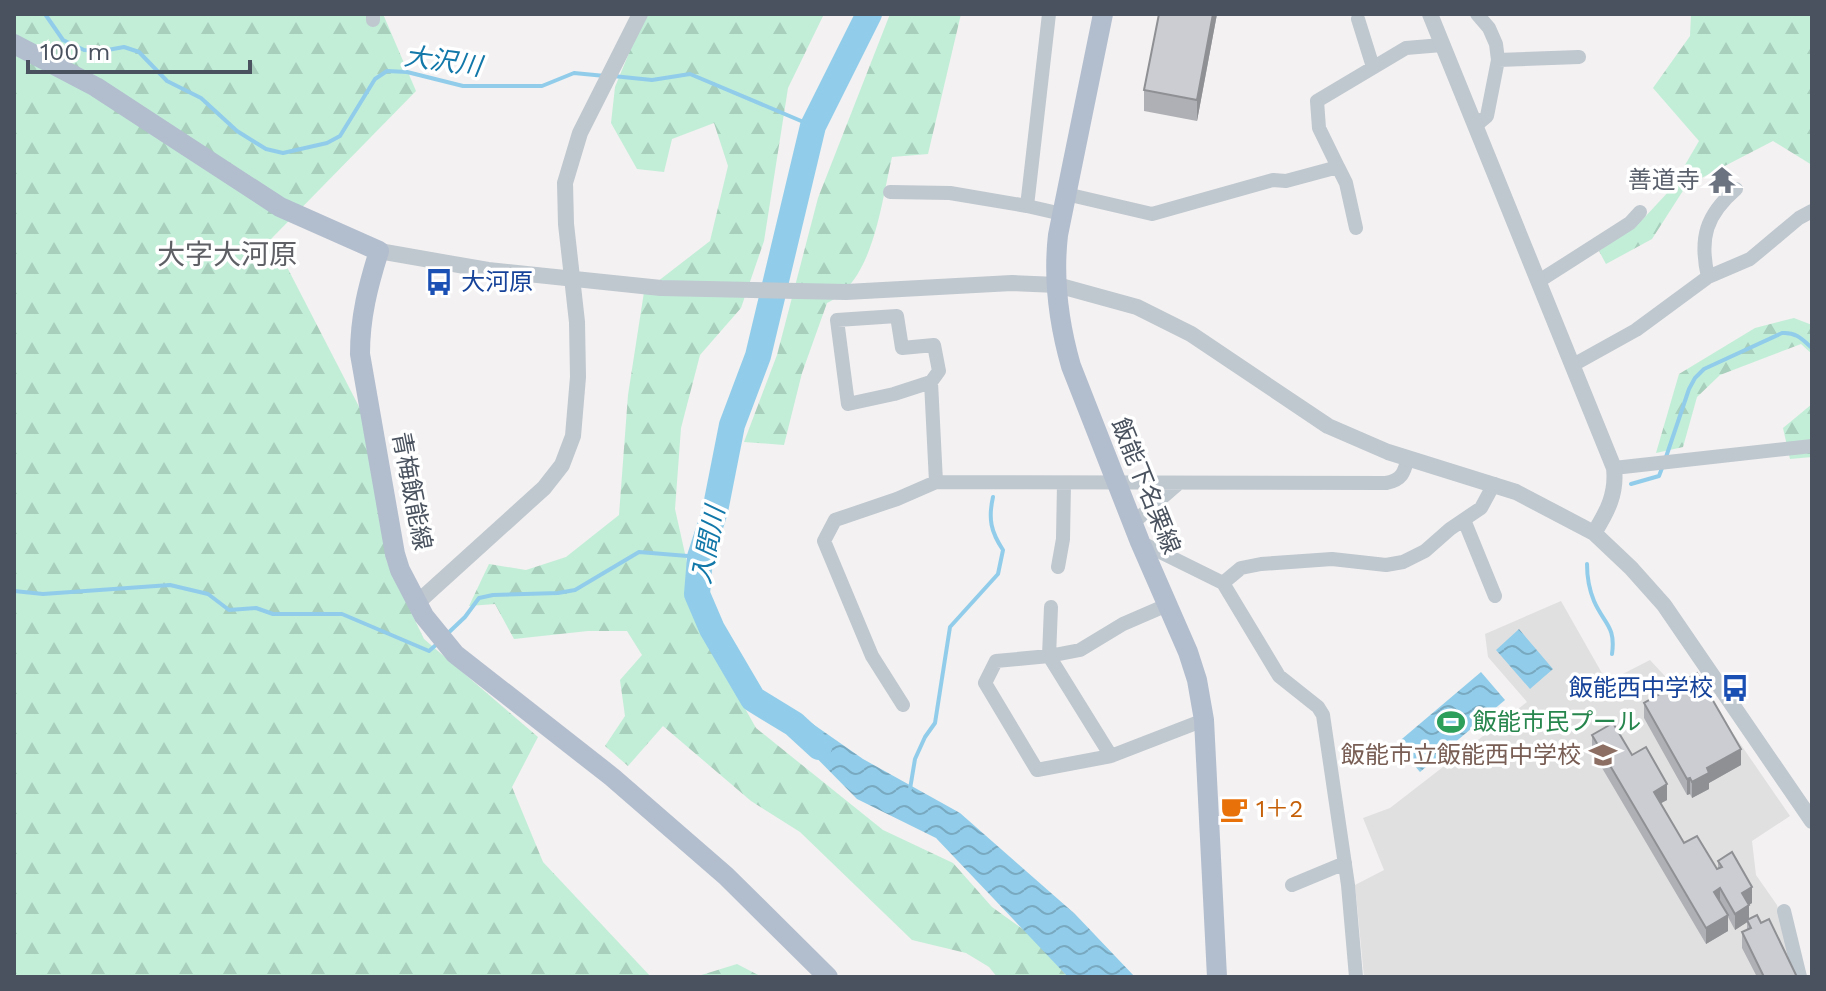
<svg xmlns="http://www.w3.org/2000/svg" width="1826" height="991" viewBox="0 0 1826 991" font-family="'Work Sans','Noto Sans JP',sans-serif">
<defs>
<pattern id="forest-firs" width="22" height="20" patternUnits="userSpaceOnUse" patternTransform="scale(2)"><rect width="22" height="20" fill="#c2eed8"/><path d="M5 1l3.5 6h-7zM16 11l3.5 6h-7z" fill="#a8cebc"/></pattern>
<pattern id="water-waves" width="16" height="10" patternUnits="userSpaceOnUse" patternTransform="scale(2)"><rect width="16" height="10" fill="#91cdea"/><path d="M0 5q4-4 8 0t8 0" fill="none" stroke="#78a9c1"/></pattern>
</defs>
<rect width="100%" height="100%" fill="#f3f1f1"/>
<path fill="#e1e0e0" d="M1561 601 1607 682 1650 660 1676 688 1695 678 1790 816 1752 841 1756 875 1777 905 1795 977H1364L1355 885 1384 870 1363 818 1390 808 1527 702 1488 657 1485 634Z"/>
<path fill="url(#forest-firs)" d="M14 14H383L416 91 272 238 369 426 387 562 424 639 538 737 512 787 543 862 651 977H14Z
M645 14H824L788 88 764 241 741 308 700 355 681 428 675 509 703 634 756 728 883 830 953 863 992 907 1028 933 1068 977H997L989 967 966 953 912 940 800 832 751 801 663 726 628 766 605 746 625 716 620 680 642 655 627 631H588L514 639 495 604 469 606 489 564 526 570 566 557 619 515 628 395 644 292 710 241 728 166 714 123 672 139 664 172 637 169 611 123 615 87Z
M890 14H961L928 154 892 157C881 203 874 281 827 303L802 373 784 445 744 442 777 355 818 198Z
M1691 14H1812V165L1773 141 1686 186 1652 239 1606 264 1599 251 1643 219 1671 189 1699 141 1653 88 1690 36Z
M1794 318 1812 325V354L1801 344 1720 375 1697 397 1683 447 1656 453 1679 374 1755 328Z
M1812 404V457L1790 459 1783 428Z
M737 964 762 977H695Z"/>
<path fill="url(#water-waves)" d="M1519 629 1553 669 1530 689 1496 650Z
M1481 672 1505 700 1420 772 1396 744Z
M800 715 863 759 960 813 1075 914 1135 977H1068L936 838 857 799 790 731Z"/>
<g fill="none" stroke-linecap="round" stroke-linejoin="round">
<path stroke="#91cdea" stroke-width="4" d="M45 14 63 40 84 50 102 51 124 47 139 52 167 81 201 98 237 131 266 149 283 153 327 143 340 136 375 79 387 71 407 72 463 86H542L574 73 605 76
M613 76 652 80 690 74 813 126
M1665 460 1689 389 1695 378 1704 369 1782 333C1796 332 1802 339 1812 348
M1631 484 1659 476 1662 468
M1587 564C1587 577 1589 589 1594 601 1604 624 1616 626 1612 654
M14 591 43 594 170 585 208 594 229 610 256 608 273 614H342L429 651 437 644
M446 635 465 617 479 598 493 595 558 593 575 590 639 552 700 557
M910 789 915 759 925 737 935 723 950 627 998 574 1003 550C991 532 988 519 993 497"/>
<path stroke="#91cdea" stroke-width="26" d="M819 747 794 724 753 699 712 629 697 594 700 557 715 511 732 425 758 356 813 126 869 14"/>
<path stroke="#bfc7cf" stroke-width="14" d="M1049 14 1027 206 1062 214
M1358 19 1373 67
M373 20V14
M1498 60 1579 57
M1475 126 1487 116 1498 60 1496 44 1489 28 1477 14
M1338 167 1346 183 1356 228
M890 192 950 193 1027 206
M1066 194 1152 214 1273 180 1286 181 1338 167 1319 128 1317 101 1406 48 1442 45
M1708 277C1699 238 1706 215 1736 189
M1539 281 1630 223 1640 212
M1573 365 1636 330 1708 277 1750 259 1799 218 1812 211
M931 382 894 394 848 404 837 320 897 316 902 348 934 345 939 371 931 382 936 482
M1614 468 1812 446
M1464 520 1495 596
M1133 523 1179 483
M1140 542 1223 583 1241 568 1261 564 1332 559 1386 565 1403 562 1425 551 1450 529 1481 508 1494 484
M1058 567 1063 539 1064 483
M1223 583 1279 676 1318 707 1323 715 1348 885 1356 977
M1167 605 1123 624 1080 650 1049 656 996 661 985 683 1037 770 1111 756 1204 720
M1051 607 1049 656 1111 756
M903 705 872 656 824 541 835 520 897 499 936 482 1386 483C1402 480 1404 473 1408 458
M1292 885 1345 863
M1784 911 1800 977"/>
<path stroke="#bfc7cf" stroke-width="16" d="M1430 14 1614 468C1617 494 1607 512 1594 533
M379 251 488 270 661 288 846 292 1012 283 1057 285 1137 307 1191 334 1328 426 1388 452 1516 492 1594 533 1631 568 1664 605 1812 821
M417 603 544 488 562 465 573 436 578 377 577 322 566 224 565 183 580 133 640 14"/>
<path stroke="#b2bdce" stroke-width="20" d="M1103 14 1058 235C1053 279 1059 324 1071 366L1140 542 1188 652 1197 680 1204 720 1217 977
M14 44 96 87 280 207 379 251C368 286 360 317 360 354L395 554 400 570 424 616 455 654 612 777 726 876 828 977"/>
</g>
<path fill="#afb0b5" d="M1159 14H1217L1197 121 1144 111V90Z
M1644 703 1741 765 1709 783V789L1692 798 1690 794 1687 795 1644 718Z
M1592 735 1632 755 1667 800 1661 803 1684 843 1717 869 1718 868V861L1752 903 1749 905V919L1761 923 1797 977H1757L1742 948V932L1747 930V922L1735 930 1728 917V931L1706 944 1592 751Z"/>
<path fill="#8e9094" d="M1213 14H1217L1197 121V100Z
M1741 749V765L1709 783V789L1692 798V782L1707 768Z
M1690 778V794L1687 795V779Z
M1667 784V800L1654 807V792Z
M1752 887V903L1742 909V893Z
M1720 888V904L1714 892Z
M1749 905V921L1735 930V914Z
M1728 915V931L1706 944V928Z"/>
<path fill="#cbcdd3" stroke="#8e9094" stroke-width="2" d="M1159 14H1213L1197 100 1144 90Z
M1697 673 1741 749 1707 768 1709 773 1692 782 1690 778 1687 779 1644 703Z
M1613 723 1632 755 1646 747 1667 784 1654 792 1684 843 1697 836 1717 869 1722 867 1718 861 1732 852 1752 887 1742 893 1749 905 1735 914 1720 888 1714 892 1728 915 1706 928 1592 735Z
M1757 915 1761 923 1769 919 1797 977H1764L1742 932 1751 928 1747 920Z"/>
<defs>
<g id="temple-bare" transform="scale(2.16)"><path d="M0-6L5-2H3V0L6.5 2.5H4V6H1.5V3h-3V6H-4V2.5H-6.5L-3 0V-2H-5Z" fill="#6b7280" stroke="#fff" stroke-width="2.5" paint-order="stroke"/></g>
<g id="bus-bare" transform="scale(2.16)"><path d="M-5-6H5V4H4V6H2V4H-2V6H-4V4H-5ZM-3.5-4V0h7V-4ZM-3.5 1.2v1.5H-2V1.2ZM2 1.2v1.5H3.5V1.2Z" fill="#1a4fb4" stroke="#fff" stroke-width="2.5" paint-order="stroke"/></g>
<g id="stadium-bare" transform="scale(2.16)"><path d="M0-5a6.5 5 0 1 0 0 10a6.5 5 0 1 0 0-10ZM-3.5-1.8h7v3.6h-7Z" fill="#2e9e5b" stroke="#fff" stroke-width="2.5" paint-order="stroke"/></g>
<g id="school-bare" transform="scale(2.16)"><path d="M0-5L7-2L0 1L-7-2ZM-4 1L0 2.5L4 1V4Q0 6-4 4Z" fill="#8d6e63" stroke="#fff" stroke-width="2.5" paint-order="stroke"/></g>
<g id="cafe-bare" transform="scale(2.16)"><path d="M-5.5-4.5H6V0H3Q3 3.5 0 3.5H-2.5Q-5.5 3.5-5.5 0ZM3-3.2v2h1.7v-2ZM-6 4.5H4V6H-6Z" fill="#e8710a" stroke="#fff" stroke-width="2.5" paint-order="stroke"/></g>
</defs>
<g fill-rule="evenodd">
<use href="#temple-bare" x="1722" y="180"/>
<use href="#bus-bare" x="439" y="282"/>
<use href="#bus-bare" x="1735" y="688"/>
<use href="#stadium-bare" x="1451" y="722"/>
<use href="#school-bare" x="1603" y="755"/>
<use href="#cafe-bare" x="1234" y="809"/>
</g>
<g text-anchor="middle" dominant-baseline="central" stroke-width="7" stroke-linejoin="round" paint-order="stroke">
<g font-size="24" fill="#5b616d" stroke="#fff" text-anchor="end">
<text x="1700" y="180">善道寺</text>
</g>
<g font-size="24" fill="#164399" stroke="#fff" text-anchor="start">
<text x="461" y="282">大河原</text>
<text x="1713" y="688" text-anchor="end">飯能西中学校</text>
</g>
<g font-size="24" fill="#49525e" stroke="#fff">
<text transform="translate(1146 486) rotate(68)">飯能下名栗線</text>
<text transform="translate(412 491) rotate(79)">青梅飯能線</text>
</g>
<g font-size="24" fill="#27864d" stroke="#fff" text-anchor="start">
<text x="1473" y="722">飯能市民プール</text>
</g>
<g font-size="24" fill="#785e54" stroke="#fff" text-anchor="end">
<text x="1581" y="755">飯能市立飯能西中学校</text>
</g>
<g font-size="24" fill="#c56008" stroke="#fff" text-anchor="start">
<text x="1256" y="809">1＋2</text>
</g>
<g font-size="26" font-style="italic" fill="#1278a9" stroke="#fff">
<text transform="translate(443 61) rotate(8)">大沢川</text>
<text transform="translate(708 545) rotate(-79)">入間川</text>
</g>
<g font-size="28" fill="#5e6066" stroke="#fff">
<text x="227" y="254">大字大河原</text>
</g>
</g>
<rect width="1826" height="991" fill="none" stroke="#49525e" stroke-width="32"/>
<path d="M28 60v12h222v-12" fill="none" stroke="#49525e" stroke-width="4"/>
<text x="40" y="60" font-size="24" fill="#49525e" stroke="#ffffff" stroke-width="6" paint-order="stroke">100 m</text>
</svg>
